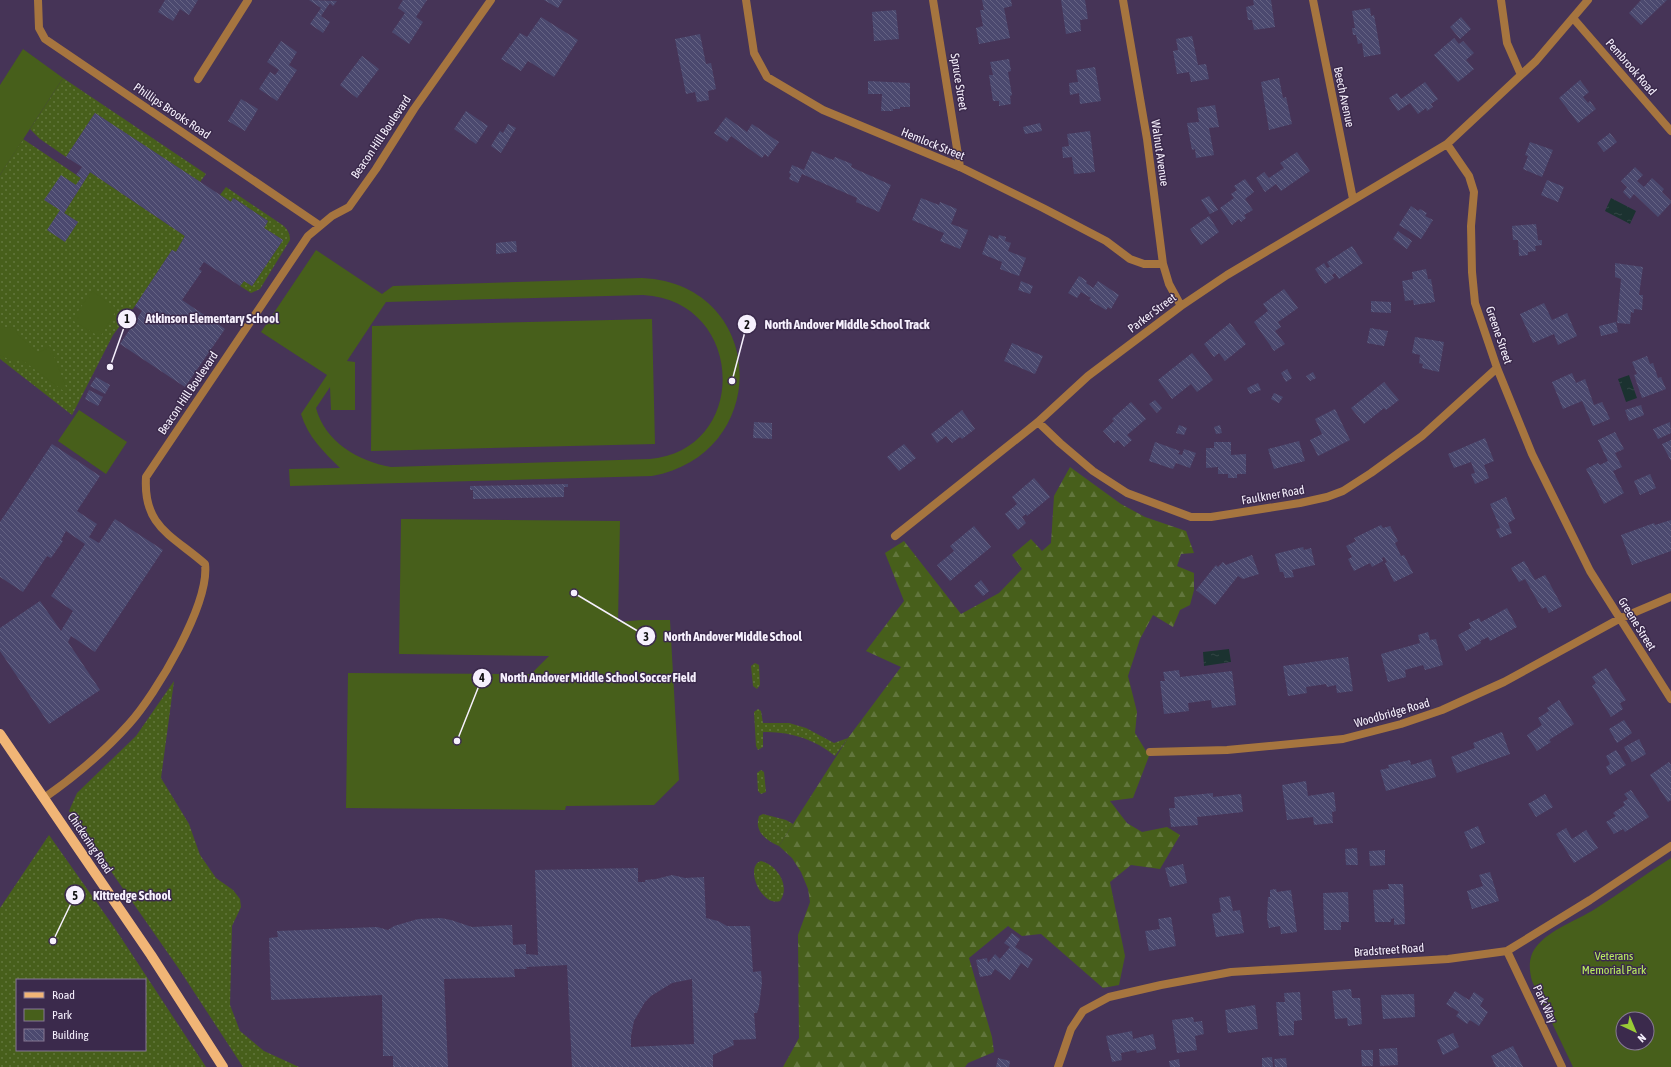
<svg xmlns="http://www.w3.org/2000/svg" width="1671" height="1067" viewBox="0 0 1671 1067" font-family="'Asap Condensed',sans-serif">
<defs>
<pattern id="grass-dots" width="8" height="8" patternUnits="userSpaceOnUse"><rect width="8" height="8" fill="#475f1b"/><path d="M2 2h.1M6 6h.1" fill="none" stroke="#62763d" stroke-width="1.8" stroke-linecap="round"/></pattern>
<pattern id="forest-firs" width="22" height="20" patternUnits="userSpaceOnUse"><rect width="22" height="20" fill="#475f1b"/><path d="M5 1l3.5 6h-7zM16 11l3.5 6h-7z" fill="#62763d"/></pattern>
<pattern id="water-ripples" width="26" height="14" patternUnits="userSpaceOnUse"><rect width="26" height="14" fill="#1b3230"/><path d="M2 4q2-2 4 0t4 0M15 11q2-2 4 0t4 0" fill="none" stroke="#324645"/></pattern>
<pattern id="building-back-hatch" width="6" height="6" patternUnits="userSpaceOnUse"><rect width="6" height="6" fill="#4b496f"/><path d="M-1 5l2 2M0 0l6 6M5-1l2 2" fill="none" stroke="#666484"/></pattern>
</defs>
<rect width="100%" height="100%" fill="#463457"/>
<path fill="url(#grass-dots)" fill-rule="evenodd" d="M63 78 206 174 200 182 95 113 66 157 40 139 30 129Z
M23 139 81 178 76 185 45 200 60 210 65 241 78 222 64 213 90 172 185 236 176 252 172 250 135 306 113 335 72 415 0 359V175Z
M226 187 281 224C287 228 290 233 290 240L260 289 251 293 240 286 244 281 252 286 283 240 264 228 268 221 234 198 231 202 220 195Z
M755 663 759 665 760 685 757 689 753 686 751 666Z
M174 681 161 778 189 824 200 855 216 878 233 890 240 899 241 907 232 926 230 1005 240 1031 264 1051 299 1067H243L179 969 69 811 77 793 136 736Z
M758 709 761 711 763 723H789L806 728 834 743 848 738 835 756C815 739 789 731 763 732V747L758 750 756 746 754 712Z
M761 770 764 772 766 792 761 794 758 791 757 773Z
M763 814 786 820 793 824 779 846C766 840 754 832 759 816Z
M49 835 114 927 206 1067H0V908ZM17 980H145V1050H17Z
M761 861C777 865 791 886 780 901 761 907 744 866 761 861Z"/>
<path fill="url(#forest-firs)" d="M1070 467 1121 504 1145 517 1186 531 1194 553 1181 554 1177 566 1194 573V590L1190 605 1180 610 1173 627 1153 615 1140 639 1128 676 1137 712 1135 733 1149 756 1133 798 1110 801 1127 823 1142 832 1167 827 1180 835 1160 869 1131 865 1110 882 1125 956 1119 985 1103 988 1041 934 1022 936 1008 926 969 958 992 1037 994 1052 968 1063 965 1067H783L799 1038 798 935 810 902 808 889 801 872 792 858 779 846 848 738 901 667 866 651 904 601 885 553 904 541 961 614 999 593 1022 569 1012 555 1031 539 1042 551 1051 543 1054 496Z"/>
<path fill="#475f1b" fill-rule="evenodd" d="M23 49 63 78 0 175V85Z
M316 250 382 294 393 286 642 278C768 284 773 454 652 476L290 486 289 469 340 468C323 451 308 437 301 414L327 375 261 332ZM643 295C745 300 751 449 650 459L391 467C358 461 325 442 316 408L330 387 331 410H355V362L347 361 386 302Z
M92 291 117 309 100 337 72 320Z
M652 319 655 444 371 451 372 326Z
M0 325 4 327 15 328 18 335 38 353 50 346 69 395 22 360H10L0 355Z
M79 410 127 442 106 474 58 441Z
M401 519 620 521 618 622 641 620H670L679 780 654 805 566 806 565 810 346 808 348 673 531 674 549 656 399 654Z
M1671 858V1067H1573L1532 981C1529 970 1528 957 1536 947 1550 929 1576 921 1595 909 1621 893 1645 874 1671 858ZM1623 1019H1647V1043H1623Z"/>
<path fill="url(#water-ripples)" d="M1611 198 1636 211 1630 224 1605 211Z
M1629 375 1637 398 1626 402 1618 379Z
M1229 649 1231 662 1204 666 1203 652Z"/>
<path fill="url(#building-back-hatch)" fill-rule="evenodd" d="M165 0H198L189 15 180 9 173 21 158 12Z
M309 0 337 1 333 6 330 3 321 16 330 22 323 33 310 24 321 8Z
M403 0H427L416 17 423 22 409 44 392 32 405 13 398 8Z
M544 0H563L558 8Z
M982 0H1011L1012 6 1004 8 1010 38 979 44 976 28 983 26 980 10H984Z
M1061 0H1085L1088 19 1080 20 1081 31 1066 34Z
M1253 0H1271L1275 27 1254 30 1252 20H1248L1246 7 1254 5Z
M1641 0H1667L1641 25 1629 13Z
M1370 8 1371 16 1374 15 1381 54 1364 57 1362 43 1358 44 1356 35H1353L1352 28H1355L1352 11Z
M896 10 899 39 874 41 872 12Z
M541 17 578 40 554 77 528 61 521 71 501 59 520 33 527 37Z
M1461 17 1471 29 1460 39 1450 27Z
M700 34 706 64 711 63 716 89 708 91 709 100 697 102 695 92 686 94 675 39Z
M1192 36 1198 65 1206 64 1209 79 1191 82 1189 72 1177 74 1173 51 1178 50 1176 39Z
M1454 38 1459 44 1463 41 1474 53 1466 60 1474 69 1458 82 1434 55Z
M281 41 297 52 289 65 297 70 277 101 259 89 270 72 275 75 279 70 267 62Z
M362 56 379 69 357 98 340 85Z
M1009 59 1011 71 1008 72 1012 95 1010 96 1011 104 999 106V101H993L989 75H993L990 62Z
M1095 67 1101 101 1080 104 1079 93 1070 95 1069 83 1078 82 1076 70Z
M1279 78 1283 98 1286 97 1292 124 1269 130 1261 82Z
M1580 80 1589 92 1583 97 1588 103 1590 101 1596 109 1578 123 1559 98Z
M868 81 910 83V107H900V109H893V111H881L882 94H868Z
M1425 82 1438 99 1431 104 1433 107 1427 111 1426 108 1418 114 1410 103 1398 111 1389 98 1397 93 1401 99Z
M241 99 258 109 245 131 228 121Z
M1215 105 1219 127 1209 128 1214 155 1196 158 1195 149 1192 150 1187 123 1199 122 1197 108Z
M466 111 488 126 476 144 454 129Z
M95 113 231 202 233 198 268 221 264 228 283 240 252 286 244 281 240 286 204 262 199 269 202 271 182 300 225 329 185 387 120 344 142 311 135 306 172 250 176 252 185 236 90 172 64 213 78 222 65 242 47 230 60 210 44 200 61 175 76 185 81 178 76 175 82 167 66 157Z
M726 117 747 132 752 124 779 142 768 157 765 154 762 158 731 136 727 142 714 133Z
M1040 123 1042 131 1025 134 1023 127Z
M508 124 516 128 501 153 491 146 500 131 503 133Z
M1090 131 1095 172 1074 174 1072 157 1063 158 1062 147 1069 146 1067 134Z
M1610 133 1617 142 1604 152 1597 143Z
M1530 142 1553 150 1542 177 1523 169 1528 156 1525 155Z
M812 151 833 160 835 157 852 164 851 167 891 185 879 212 856 202 857 198 802 174 798 183 789 179 791 174 789 173 792 165 804 170Z
M1297 152 1310 171 1281 191 1276 184 1265 192 1256 178 1264 172 1269 178 1284 168 1280 163Z
M1635 167 1643 175 1637 181 1644 187 1652 178 1664 189 1662 192 1671 201V203L1658 217 1634 194 1630 199 1623 192 1627 187 1621 181Z
M1245 179 1254 192 1245 199 1253 210 1244 215 1246 218 1241 222 1239 219 1232 225 1220 208 1234 198 1231 194 1237 190 1234 186Z
M1547 180 1564 187 1558 202 1541 195Z
M1209 196 1218 210 1210 214 1201 200Z
M921 198 939 205 940 202 957 209 951 224 968 230 960 249 940 241 944 233 912 220Z
M1411 206 1418 211 1420 209 1427 213 1425 216 1433 220 1421 239 1399 225Z
M1209 216 1219 232 1201 245 1190 229Z
M1536 224 1538 240H1542V245L1535 246 1536 251 1528 252V255L1519 256 1518 240H1513L1512 226Z
M1398 231 1412 241 1407 249 1393 239Z
M989 235 998 239 999 235 1006 237 1005 241 1011 243 1008 251 1026 258 1019 276 1000 269 1002 262 982 254Z
M516 241 517 252 496 254V243Z
M1352 246 1363 263 1339 279 1335 273 1332 275 1334 278 1325 284 1315 269 1324 263 1327 268 1330 267 1327 262Z
M1615 263 1643 267 1639 295H1643L1642 310 1634 309V313L1631 312 1630 324 1617 323 1621 279 1615 277Z
M1426 269 1428 279H1431L1435 302 1414 305 1413 300 1405 301 1402 281 1413 279 1412 272Z
M1079 276 1087 281 1086 283 1093 288 1098 281 1119 295 1111 309 1108 307 1106 310 1089 300 1091 298 1081 292 1077 298 1068 293Z
M1021 281 1033 286 1030 294 1018 290Z
M1284 289 1298 308 1278 322 1281 327 1275 331 1285 344 1274 351 1254 322 1268 311 1263 304Z
M1371 301 1391 302V313L1371 312Z
M1544 303 1552 320 1567 313 1577 336 1558 345 1554 334 1533 343 1520 314Z
M1616 322 1618 332 1601 336 1599 326Z
M1230 323 1246 344 1225 361 1219 353 1214 357 1204 344Z
M1370 328 1388 331 1384 346 1367 343Z
M1415 337 1444 342 1439 372 1422 368 1423 364 1419 363 1420 355 1412 353Z
M1012 343 1043 356 1035 374 1004 361Z
M1192 353 1213 380 1197 392 1191 384 1172 399 1158 380Z
M1647 356 1650 364 1653 363 1658 378 1661 377 1666 389 1642 398 1634 375 1637 374 1632 362Z
M1287 369 1292 378 1286 382 1281 373Z
M1313 372 1316 378 1310 381 1306 376Z
M1572 373 1576 383 1585 379 1594 405 1602 402 1610 419 1593 426 1582 401 1563 409 1552 382Z
M96 377 110 385 105 394 90 386Z
M1384 382 1399 400 1386 410 1384 408 1364 424 1351 408Z
M1258 383 1261 390 1250 394 1247 388Z
M89 390 103 397 98 406 85 399Z
M1274 393 1283 397 1279 403 1271 399Z
M1155 400 1162 408 1157 413 1149 404Z
M1131 402 1146 419 1127 435 1132 440 1124 447 1118 440 1114 443 1103 431 1114 421 1112 419Z
M1641 405 1644 415 1629 421 1625 410Z
M1335 409 1350 440 1318 456 1310 440 1322 434 1315 419Z
M962 410 975 429 962 439 960 437 952 443 946 436 937 443 931 434Z
M754 422 772 423V439L753 438Z
M1670 422 1671 433 1658 439 1653 429Z
M1179 425 1187 428 1184 435 1176 433Z
M1220 425 1222 433 1216 434 1214 427Z
M1615 432 1624 449 1615 453 1622 467 1613 471 1624 493 1604 504 1586 469 1598 463 1600 465 1608 461 1598 440Z
M1485 438 1494 461 1484 465 1489 478 1475 484 1471 474 1475 473 1471 462 1454 468 1448 454Z
M1671 440V461L1662 444Z
M1299 441 1305 461 1274 469 1268 449Z
M1155 442 1180 451 1178 454 1182 455 1184 449 1196 453 1190 468 1176 463 1173 469 1149 461Z
M1214 442H1231V455L1246 454V474H1237V478H1228V474H1218V467L1206 468V448H1214Z
M52 444 100 476 77 511 97 524 89 537 99 543 115 519 163 550 95 652 71 636 68 642 100 690 49 724 0 651V628L40 601 61 631 73 611 51 596 85 544 66 531 61 540 63 541 51 558 47 556 23 592 0 577V522Z
M904 444 916 458 899 471 887 457Z
M1650 474 1656 488 1640 495 1634 481Z
M1034 478 1050 497 1027 516 1026 514 1022 517 1026 523 1018 530 1005 514 1017 504 1012 497Z
M568 484V487H564V497L473 499V490H470V486Z
M1506 497 1515 519 1508 523 1512 533 1500 538 1496 529 1500 528 1490 504Z
M1671 520V551L1632 565 1621 535 1654 523 1655 525Z
M1381 525 1383 528 1390 526 1398 541 1395 543 1401 556 1404 555 1413 573 1394 582 1385 563 1387 562 1384 557 1382 558 1383 561 1372 567 1370 563 1354 571 1348 559 1352 557 1346 546 1356 541 1354 538Z
M974 526 991 547 950 581 937 565 954 551 950 546Z
M1303 547 1304 550 1311 548 1315 565 1292 570 1294 577 1285 578 1283 572H1280L1275 554Z
M1252 555 1259 574 1243 579 1238 576 1215 605 1196 590 1216 565 1218 567 1223 562 1226 565Z
M1524 561 1535 580 1545 575 1562 606 1549 613 1546 607 1542 609 1525 579 1519 582 1511 568Z
M981 580 989 591 983 596 974 586Z
M1507 608 1517 627 1490 641 1488 637 1480 641 1481 643 1466 651 1458 635 1471 628 1469 623 1479 618 1481 622Z
M1428 632 1430 640 1436 639 1443 665 1425 670 1423 665 1405 670 1406 677 1388 682 1381 654 1420 643 1418 635Z
M1348 657 1353 691 1337 693 1336 685 1327 687 1326 684 1306 687 1307 693 1288 696 1283 666Z
M1606 668 1626 700 1620 703 1623 709 1611 717 1592 686 1596 683 1592 677Z
M1179 670 1180 677 1232 671 1236 705 1212 708 1211 700 1188 703 1189 711 1164 714 1160 681H1165L1163 672Z
M1559 700 1574 724 1549 740 1551 742 1537 751 1527 735 1542 725 1538 718 1549 711 1547 708Z
M1624 720 1632 733 1617 743 1609 729Z
M1502 732 1510 754 1457 773 1451 757 1475 748 1473 743Z
M1639 739 1646 754 1632 762 1624 747Z
M1616 750 1626 765 1610 775 1606 767 1610 764 1606 756Z
M1431 759 1436 777 1386 791 1380 770 1389 768 1388 765 1410 760 1411 765Z
M1669 762 1671 765V800L1668 802 1650 775Z
M1306 781 1308 796 1334 792 1336 811 1332 812 1333 823 1314 825 1313 817 1287 820 1282 785Z
M1631 790 1649 817 1625 832 1623 829 1614 834 1606 822 1616 816 1613 813 1625 805 1623 802 1628 799 1624 794Z
M1213 793V797L1241 794 1243 812 1197 817 1198 825 1171 827 1169 808H1175L1174 797Z
M1545 794 1553 807 1536 817 1528 804Z
M1478 826 1485 843 1471 849 1464 832Z
M1566 828 1572 839 1586 830 1598 848 1574 863 1556 834Z
M1357 848 1358 865H1346L1345 849Z
M1385 850V865L1370 866 1369 851Z
M1183 864 1187 883 1170 887 1165 868Z
M638 868V882H645V880L656 879 672 875 685 878 704 877 706 918 718 921 727 926H750L753 972 761 971 762 983 759 1006 757 1013H754L756 1039 733 1040 734 1045 713 1055V1067H572L567 965 526 967 527 969H514L515 977 444 979 448 1067H393V1056H383L382 995 271 1000 269 938 278 937 277 931 377 927 388 930 394 926 418 919 441 918 451 920 472 927 512 925 513 945 526 944V954L538 955 535 870ZM692 979 694 1044 631 1047V1036L634 1021 645 1002 651 996 672 983Z
M1490 872 1499 901 1472 909 1467 891 1483 886 1479 875Z
M1388 884H1403L1405 924 1394 925V918L1391 919V922H1375L1373 890 1389 889Z
M1276 889 1277 892 1291 890 1297 932 1281 934 1280 926 1269 928 1267 918 1268 897H1270V890Z
M1348 892 1349 922H1341V930H1324L1323 893Z
M1230 896 1233 911 1240 910 1244 933 1216 937 1212 914 1221 912 1219 898Z
M1171 917 1176 946 1149 951 1145 931 1160 929 1158 919Z
M1012 933 1020 939 1015 947 1033 959 1028 968 1021 963 1010 980 995 969 991 975 980 977 976 960 987 958 988 963 995 954 1000 959 1010 947 1004 943Z
M1351 989 1352 998H1360L1362 1024 1348 1026 1347 1018 1335 1019 1332 991Z
M1455 991 1469 1000 1474 992 1484 999 1480 1006 1488 1012 1479 1026 1470 1020 1467 1024 1456 1016 1459 1012 1446 1004Z
M1300 992 1302 1020 1294 1021V1035L1279 1036 1276 1002H1285L1284 993Z
M1414 994 1415 1017 1383 1019 1381 995Z
M1255 1005 1258 1029 1228 1033 1225 1010Z
M1193 1017 1194 1022 1202 1021 1204 1034 1195 1036 1197 1050 1177 1053 1172 1020Z
M1132 1031 1133 1039 1153 1034 1156 1049 1137 1053 1136 1050 1121 1053 1122 1060 1112 1062 1106 1036Z
M1453 1033 1459 1047 1443 1055 1437 1040Z
M1513 1046 1523 1067H1496L1491 1056Z
M1397 1048 1398 1065 1380 1066 1379 1049Z
M1361 1050H1373V1066H1362Z
M1272 1057 1273 1067H1262V1058Z
M998 1058 1010 1061 1009 1067H996Z
M1286 1058 1287 1067H1275L1274 1059Z
M1179 1059 1180 1067H1170L1169 1061Z"/>
<g fill="none" stroke-linecap="round" stroke-linejoin="round">
<path stroke="#a6753f" stroke-width="8" d="M38 0 39 28 45 39 319 225
M746 0 754 53 767 77 823 110 960 167 1043 208 1106 241 1130 259 1144 264H1163
M933 0 960 167
M1123 0 1147 139 1163 264 1169 284 1181 306
M1313 0 1353 199
M1501 0 1507 43 1521 75
M1588 0 1536 61 1447 144 1469 176 1474 192 1471 226 1472 272 1475 303 1497 368 1532 454 1590 571 1671 699
M1573 18 1671 131
M198 79 248 0
M1038 422 1060 443 1093 471 1127 493 1191 517H1211L1300 503 1327 497 1343 491 1371 473 1422 436 1497 368
M895 536 1038 422 1088 376 1181 306 1227 275 1447 144
M1150 752 1227 750 1343 739 1401 724 1442 710 1504 682 1619 619 1671 597
M44 798C74 777 104 752 129 724 156 694 210 604 205 564 172 535 143 527 146 477L308 236 332 216 349 207 376 169 414 109 491 0
M1507 951 1562 1067
M1058 1067 1071 1029 1083 1011 1109 997 1161 985 1231 972 1448 959 1507 951 1590 900 1671 846"/>
<path stroke="#f1b576" stroke-width="10" d="M0 734 151 955 223 1067"/>
</g>
<g text-anchor="middle" dominant-baseline="central" stroke-width="3" stroke-linejoin="round" paint-order="stroke">
<g font-size="12" fill="#f6f0fd" stroke="#3b2a4c">
<text transform="translate(1631 67) rotate(49)">Pembrook Road</text>
<text transform="translate(959 82) rotate(81)">Spruce Street</text>
<text transform="translate(1344 97) rotate(78)">Beech Avenue</text>
<text transform="translate(172 111) rotate(34)">Phillips Brooks Road</text>
<text transform="translate(381 137) rotate(-56)">Beacon Hill Boulevard</text>
<text transform="translate(933 144) rotate(22)">Hemlock Street</text>
<text transform="translate(1160 153) rotate(82)">Walnut Avenue</text>
<text transform="translate(1152 313) rotate(-37)">Parker Street</text>
<text transform="translate(1499 335) rotate(71)">Greene Street</text>
<text transform="translate(188 393) rotate(-56)">Beacon Hill Boulevard</text>
<text transform="translate(1273 495) rotate(-10)">Faulkner Road</text>
<text transform="translate(1637 624) rotate(58)">Greene Street</text>
<text transform="translate(1392 713) rotate(-16)">Woodbridge Road</text>
<text transform="translate(90 843) rotate(56)">Chickering Road</text>
<text transform="translate(1389 950) rotate(-4)">Bradstreet Road</text>
<text transform="translate(1545 1004) rotate(65)">Park Way</text>
</g>
<g font-size="12" fill="#bbef61" stroke="#3b2a4c">
<text x="1614" y="956">Veterans<tspan x="1614" dy="14">Memorial Park</tspan></text>
</g>
</g>
<path fill="none" stroke="#f6f0fd" stroke-width="1.5" d="M110 367L127 319M732 381L747 324M574 593L646 636M457 741L482 678M53 941L75 895"/>
<g fill="#f6f0fd" stroke="#3b2a4c" stroke-width="1.5">
<circle cx="110" cy="367" r="4"/>
<circle cx="732" cy="381" r="4"/>
<circle cx="574" cy="593" r="4"/>
<circle cx="457" cy="741" r="4"/>
<circle cx="53" cy="941" r="4"/>
<circle cx="127" cy="319" r="10"/>
<circle cx="747" cy="324" r="10"/>
<circle cx="646" cy="636" r="10"/>
<circle cx="482" cy="678" r="10"/>
<circle cx="75" cy="895" r="10"/>
</g>
<g font-size="12" text-anchor="middle" font-weight="bold" fill="#111">
<text x="127" y="323">1</text>
<text x="747" y="329">2</text>
<text x="646" y="641">3</text>
<text x="482" y="682">4</text>
<text x="75" y="900">5</text>
</g>
<g font-size="13" text-anchor="middle" font-weight="bold" fill="#f6f0fd" stroke="#3b2a4c" stroke-width="3" stroke-linejoin="round" paint-order="stroke">
<text x="212" y="323">Atkinson Elementary School</text>
<text x="847" y="329">North Andover Middle School Track</text>
<text x="733" y="641">North Andover Middle School</text>
<text x="598" y="682">North Andover Middle School Soccer Field</text>
<text x="132" y="900">Kittredge School</text>
</g>
<rect x="16" y="979" width="130" height="72" fill="#3b2a4c" stroke="#867993"/>
<rect x="24" y="992" width="20" height="6" fill="#f1b576" stroke="#867993"/>
<text x="52" y="999" font-size="12" fill="#f6f0fd">Road</text>
<rect x="24" y="1009" width="20" height="12" fill="#475f1b" stroke="#867993"/>
<text x="52" y="1019" font-size="12" fill="#f6f0fd">Park</text>
<rect x="24" y="1029" width="20" height="12" fill="url(#building-back-hatch)" stroke="#867993"/>
<text x="52" y="1039" font-size="12" fill="#f6f0fd">Building</text>
<g transform="translate(1635 1031) rotate(136)"><circle r="19" fill="#3b2a4c" stroke="#867993"/>
<path d="M0-3L7 15L0 10L-7 15Z" fill="#99cb36"/>
<text y="-6" font-size="11" font-weight="bold" text-anchor="middle" fill="#f6f0fd">N</text>
</g>
</svg>
